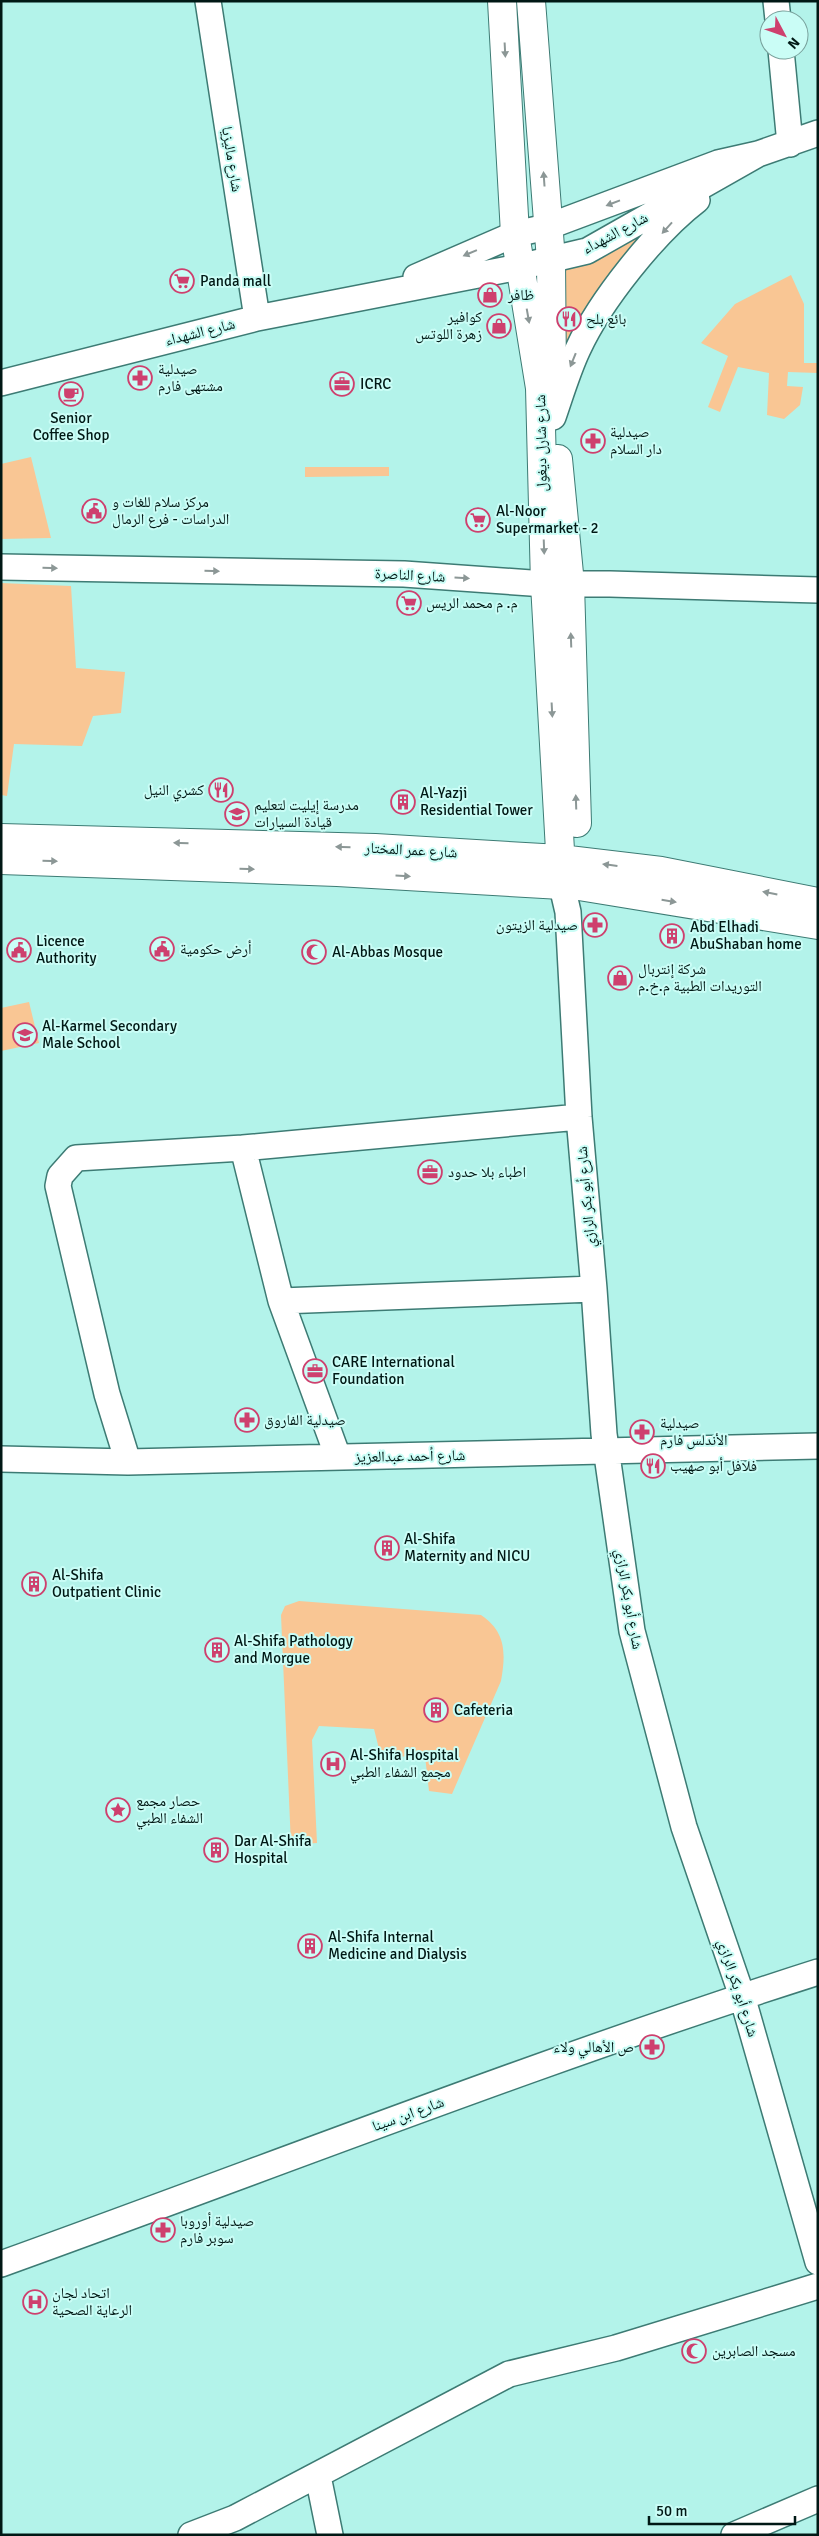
<svg xmlns="http://www.w3.org/2000/svg" width="819" height="2536" viewBox="0 0 819 2536" font-family="Signika,'Noto Naskh Arabic',sans-serif">
<rect width="100%" height="100%" fill="#b3f3ea"/>
<path fill="#f9c694" d="M626 237H643L564 370 555 275Z
M791 275 804 304V363H818V373L788 372 787 386 803 387 800 405 784 419 767 415 769 373 738 367 720 412 708 407 728 356 701 343 735 304Z
M31 457 51 538 1 539V464Z
M305 467H389V476L305 477Z
M1 583 71 586 76 668 125 672 121 713 93 716 82 746 14 744 7 796 1 795Z
M29 1002 39 1043 1 1051V1008Z
M299 1601 481 1615C506 1632 506 1653 501 1681L452 1794 429 1791 425 1756 381 1757 374 1729 319 1726 312 1740 317 1843 291 1845 281 1615 285 1606Z"/>
<g fill="none" stroke-linecap="round" stroke-linejoin="round">
<g stroke="#3d7b74" stroke-width="28">
<path id="minor" d="M208 1 257 318
M776 1 778 20
M781 50 790 144
M416 277 515 234 547 227 718 163 758 154 818 133
M1 383 257 318 519 267 587 251 758 154
M553 417C561 394 568 370 578 349 600 301 655 232 697 200
M1 567 404 574 545 584H610L818 590
M562 886 568 912 579 1117 594 1289 604 1434 632 1631 684 1827 742 1996 818 2262
M243 1148 579 1117
M281 1301 338 1457
M1 1459 128 1462 818 1446
M128 1462 107 1394 58 1186 60 1176 76 1158 243 1148 281 1301 594 1289
M1 2264C273 2166 542 2060 818 1972
M318 2476 330 2535
M191 2535 235 2518 509 2374 616 2348 818 2286
M734 2535 818 2499"/>
</g>
<g stroke="#3d7b74" stroke-width="30">
<path id="major" d="M502 1 515 234 540 388 545 584 562 886
M531 1 551 260 552 379
M558 459 570 584 577 823
M1 838 375 848 560 859 661 871 818 902
M1 860 337 872 579 886 818 925"/>
</g>
<use href="#minor" stroke="#fff" stroke-width="25"/>
<use href="#major" stroke="#fff" stroke-width="28"/>
</g>
<defs><path id="oneway-solid" d="M-6-.8H1V-3.2L6.5 0L1 3.2V.8H-6Z" transform="scale(1.25)"/></defs>
<g fill="#8c9796">
<use href="#oneway-solid" transform="translate(505 50) rotate(87)"/>
<use href="#oneway-solid" transform="translate(544 179) rotate(-94)"/>
<use href="#oneway-solid" transform="translate(613 203) rotate(159)"/>
<use href="#oneway-solid" transform="translate(667 228) rotate(132)"/>
<use href="#oneway-solid" transform="translate(470 253) rotate(157)"/>
<use href="#oneway-solid" transform="translate(528 316) rotate(80)"/>
<use href="#oneway-solid" transform="translate(573 360) rotate(112)"/>
<use href="#oneway-solid" transform="translate(544 547) rotate(88)"/>
<use href="#oneway-solid" transform="translate(50 568) rotate(1)"/>
<use href="#oneway-solid" transform="translate(212 571) rotate(1)"/>
<use href="#oneway-solid" transform="translate(462 578) rotate(4)"/>
<use href="#oneway-solid" transform="translate(571 640) rotate(-92)"/>
<use href="#oneway-solid" transform="translate(552 710) rotate(87)"/>
<use href="#oneway-solid" transform="translate(576 802) rotate(-92)"/>
<use href="#oneway-solid" transform="translate(181 843) rotate(-179)"/>
<use href="#oneway-solid" transform="translate(343 847) rotate(-179)"/>
<use href="#oneway-solid" transform="translate(50 861) rotate(2)"/>
<use href="#oneway-solid" transform="translate(610 865) rotate(-173)"/>
<use href="#oneway-solid" transform="translate(247 869) rotate(2)"/>
<use href="#oneway-solid" transform="translate(403 876) rotate(4)"/>
<use href="#oneway-solid" transform="translate(770 893) rotate(-169)"/>
<use href="#oneway-solid" transform="translate(669 901) rotate(9)"/>
</g>
<defs>
<g id="supermarket-ring" transform="scale(1.25)"><circle r="9.5" fill="#cafdf6" stroke="#ce406e" stroke-width="1.5"/><path d="M-6-5.5h2.5l.6 2H6L4.5 2H-2.5L-4.4-4H-6ZM-1.5 3.2a1.3 1.3 0 1 0 .1 0ZM3 3.2a1.3 1.3 0 1 0 .1 0Z" fill="#ce406e"/></g>
<g id="shop-ring" transform="scale(1.25)"><circle r="9.5" fill="#cafdf6" stroke="#ce406e" stroke-width="1.5"/><path d="M-5-2.5h2.3a2.7 3.5 0 0 1 5.4 0H5L5.5 6h-11ZM-1.5-2.5h3a1.5 2.3 0 0 0-3 0Z" fill="#ce406e"/></g>
<g id="restaurant-ring" transform="scale(1.25)"><circle r="9.5" fill="#cafdf6" stroke="#ce406e" stroke-width="1.5"/><path d="M-5-6h1v4h1v-4h1v4h1v-4h1v5L-1.5 .5V6h-2V.5L-5-1ZM5-6V6H3V1.5H1.5Q1.5-4 5-6Z" fill="#ce406e"/></g>
<g id="pharmacy-ring" transform="scale(1.25)"><circle r="9.5" fill="#cafdf6" stroke="#ce406e" stroke-width="1.5"/><path d="M-2-6h4v4h4v4h-4v4h-4v-4h-4v-4h4Z" fill="#ce406e"/></g>
<g id="office-ring" transform="scale(1.25)"><circle r="9.5" fill="#cafdf6" stroke="#ce406e" stroke-width="1.5"/><path d="M-6-3h4V-5.5h4V-3h4V5H-6ZM-1-4.5V-3h2v-1.5ZM-6 0V1H6V0Z" fill="#ce406e"/></g>
<g id="cafe-ring" transform="scale(1.25)"><circle r="9.5" fill="#cafdf6" stroke="#ce406e" stroke-width="1.5"/><path d="M-5.5-4.5H6V0H3Q3 3.5 0 3.5H-2.5Q-5.5 3.5-5.5 0ZM3-3.2v2h1.7v-2ZM-6 4.5H4V6H-6Z" fill="#ce406e"/></g>
<g id="civic-ring" transform="scale(1.25)"><circle r="9.5" fill="#cafdf6" stroke="#ce406e" stroke-width="1.5"/><path d="M-.6-6.5H3V-4.5H.6V-3L4-1V1h2V6H-6V1h2V-1L-.6-3ZM-1.2 2.5V6h2.4V2.5Z" fill="#ce406e"/></g>
<g id="building-ring" transform="scale(1.25)"><circle r="9.5" fill="#cafdf6" stroke="#ce406e" stroke-width="1.5"/><path d="M-4-6H4V6H1V3H-1V6H-4ZM-2.5-4.3h1.7v1.8h-1.7ZM.8-4.3h1.7v1.8H.8ZM-2.5-1h1.7V.8h-1.7ZM.8-1h1.7V.8H.8Z" fill="#ce406e"/></g>
<g id="school-ring" transform="scale(1.25)"><circle r="9.5" fill="#cafdf6" stroke="#ce406e" stroke-width="1.5"/><path d="M0-5L7-2L0 1L-7-2ZM-4 1L0 2.5L4 1V4Q0 6-4 4Z" fill="#ce406e"/></g>
<g id="mosque-ring" transform="scale(1.25)"><circle r="9.5" fill="#cafdf6" stroke="#ce406e" stroke-width="1.5"/><path d="M3.5-4.9A6 6 0 1 0 3.5 4.9A5 5 0 1 1 3.5-4.9Z" fill="#ce406e"/></g>
<g id="hospital-ring" transform="scale(1.25)"><circle r="9.5" fill="#cafdf6" stroke="#ce406e" stroke-width="1.5"/><path d="M-5-5h3v3.5h4V-5h3V5h-3V1.5h-4V5h-3Z" fill="#ce406e"/></g>
<g id="sight-ring" transform="scale(1.25)"><circle r="9.5" fill="#cafdf6" stroke="#ce406e" stroke-width="1.5"/><path d="M0-6L1.8-2.2L6-1.7L2.9 1.2L3.7 5.4L0 3.3L-3.7 5.4L-2.9 1.2L-6-1.7L-1.8-2.2Z" fill="#ce406e"/></g>
</defs>
<g fill-rule="evenodd">
<use href="#supermarket-ring" x="182" y="281"/>
<use href="#shop-ring" x="490" y="295"/>
<use href="#restaurant-ring" x="569" y="319"/>
<use href="#shop-ring" x="499" y="326"/>
<use href="#pharmacy-ring" x="140" y="378"/>
<use href="#office-ring" x="342" y="384"/>
<use href="#cafe-ring" x="71" y="394"/>
<use href="#pharmacy-ring" x="593" y="441"/>
<use href="#civic-ring" x="94" y="511"/>
<use href="#supermarket-ring" x="478" y="520"/>
<use href="#supermarket-ring" x="409" y="603"/>
<use href="#restaurant-ring" x="221" y="790"/>
<use href="#building-ring" x="403" y="802"/>
<use href="#school-ring" x="237" y="814"/>
<use href="#pharmacy-ring" x="595" y="925"/>
<use href="#building-ring" x="672" y="936"/>
<use href="#civic-ring" x="162" y="949"/>
<use href="#civic-ring" x="19" y="950"/>
<use href="#mosque-ring" x="314" y="952"/>
<use href="#shop-ring" x="620" y="978"/>
<use href="#school-ring" x="25" y="1035"/>
<use href="#office-ring" x="430" y="1172"/>
<use href="#office-ring" x="315" y="1371"/>
<use href="#pharmacy-ring" x="247" y="1420"/>
<use href="#pharmacy-ring" x="642" y="1432"/>
<use href="#restaurant-ring" x="653" y="1466"/>
<use href="#building-ring" x="387" y="1548"/>
<use href="#building-ring" x="34" y="1584"/>
<use href="#building-ring" x="217" y="1650"/>
<use href="#building-ring" x="436" y="1710"/>
<use href="#hospital-ring" x="333" y="1764"/>
<use href="#sight-ring" x="118" y="1810"/>
<use href="#building-ring" x="216" y="1850"/>
<use href="#building-ring" x="310" y="1946"/>
<use href="#pharmacy-ring" x="652" y="2047"/>
<use href="#pharmacy-ring" x="163" y="2230"/>
<use href="#hospital-ring" x="35" y="2302"/>
<use href="#mosque-ring" x="694" y="2351"/>
</g>
<g text-anchor="middle" dominant-baseline="central" stroke-width="4" stroke-linejoin="round" paint-order="stroke">
<g font-size="15" fill="#001815" stroke="#cafdf6">
<text transform="translate(232 159) rotate(81)">شارع ماليزيا</text>
<text transform="translate(615 233) rotate(-28)">شارع الشهداء</text>
<text transform="translate(200 332) rotate(-14)">شارع الشهداء</text>
<text transform="translate(541 443) rotate(-91)">شارع شارل ديغول</text>
<text transform="translate(410 575) rotate(3)">شارع الناصرة</text>
<text transform="translate(411 850) rotate(3)">شارع عمر المختار</text>
<text transform="translate(586 1197) rotate(-95)">شارع أبو بكر الرازي</text>
<text transform="translate(410 1456) rotate(-1)">شارع أحمد عبدالعزيز</text>
<text transform="translate(629 1599) rotate(80)">شارع أبو بكر الرازي</text>
<text transform="translate(738 1988) rotate(72)">شارع أبو بكر الرازي</text>
<text transform="translate(408 2114) rotate(-20)">شارع ابن سينا</text>
</g>
<g font-size="15" fill="#001815" stroke="#cafdf6" text-anchor="start">
<text x="200" y="281">Panda mall</text>
<text x="508" y="295">ظافر</text>
<text x="482" y="317" text-anchor="end">كوافير<tspan x="482" dy="17">زهرة اللوتس</tspan></text>
<text x="586" y="319">بائع بلح</text>
<text x="158" y="369">صيدلية<tspan x="158" dy="17">مشتهى فارم</tspan></text>
<text x="360" y="384">ICRC</text>
<text x="71" y="418" text-anchor="middle">Senior<tspan x="71" dy="17">Coffee Shop</tspan></text>
<text x="610" y="432">صيدلية<tspan x="610" dy="17">دار السلام</tspan></text>
<text x="112" y="502">مركز سلام للغات و<tspan x="112" dy="17">الدراسات - فرع الرمال</tspan></text>
<text x="496" y="511">Al-Noor<tspan x="496" dy="17">Supermarket - 2</tspan></text>
<text x="426" y="603">م. م محمد الريس</text>
<text x="204" y="790" text-anchor="end">كشري النيل</text>
<text x="420" y="793">Al-Yazji<tspan x="420" dy="17">Residential Tower</tspan></text>
<text x="254" y="805">مدرسة إيليت لتعليم<tspan x="254" dy="17">قيادة السيارات</tspan></text>
<text x="578" y="925" text-anchor="end">صيدلية الزيتون</text>
<text x="690" y="927">Abd Elhadi<tspan x="690" dy="17">AbuShaban home</tspan></text>
<text x="36" y="941">Licence<tspan x="36" dy="17">Authority</tspan></text>
<text x="180" y="949">أرض حكومية</text>
<text x="332" y="952">Al-Abbas Mosque</text>
<text x="638" y="969">شركة إنتربال<tspan x="638" dy="17">التوريدات الطبية م.خ.م</tspan></text>
<text x="42" y="1026">Al-Karmel Secondary<tspan x="42" dy="17">Male School</tspan></text>
<text x="448" y="1172">اطباء بلا حدود</text>
<text x="332" y="1362">CARE International<tspan x="332" dy="17">Foundation</tspan></text>
<text x="264" y="1420">صيدلية الفاروق</text>
<text x="660" y="1423">صيدلية<tspan x="660" dy="17">الأندلس فارم</tspan></text>
<text x="670" y="1466">فلافل أبو صهيب</text>
<text x="404" y="1539">Al-Shifa<tspan x="404" dy="17">Maternity and NICU</tspan></text>
<text x="52" y="1575">Al-Shifa<tspan x="52" dy="17">Outpatient Clinic</tspan></text>
<text x="234" y="1641">Al-Shifa Pathology<tspan x="234" dy="17">and Morgue</tspan></text>
<text x="454" y="1710">Cafeteria</text>
<text x="350" y="1755">Al-Shifa Hospital<tspan x="350" dy="17">مجمع الشفاء الطبي</tspan></text>
<text x="136" y="1801">حصار مجمع<tspan x="136" dy="17">الشفاء الطبي</tspan></text>
<text x="234" y="1841">Dar Al-Shifa<tspan x="234" dy="17">Hospital</tspan></text>
<text x="328" y="1937">Al-Shifa Internal<tspan x="328" dy="17">Medicine and Dialysis</tspan></text>
<text x="634" y="2047" text-anchor="end">ص الأهالي ولاء</text>
<text x="180" y="2221">صيدلية أوروبا<tspan x="180" dy="17">سوبر فارم</tspan></text>
<text x="52" y="2293">اتحاد لجان<tspan x="52" dy="17">الرعاية الصحية</tspan></text>
<text x="712" y="2351">مسجد الصابرين</text>
</g>
</g>
<rect width="819" height="2536" fill="none" stroke="#001815" stroke-width="5"/>
<g transform="translate(784 35) rotate(131)"><circle r="24" fill="#cafdf6" stroke="#79a19c"/>
<path d="M0-4L9 19L0 12L-9 19Z" fill="#ce406e"/>
<text y="-8" font-size="14" font-weight="bold" text-anchor="middle" fill="#001815">N</text>
</g>
<path d="M649 2516v8h146v-8" fill="none" stroke="#001815" stroke-width="2.5"/>
<text x="656" y="2516" font-size="15" fill="#001815" stroke="#cafdf6" stroke-width="4" paint-order="stroke">50 m</text>
</svg>
